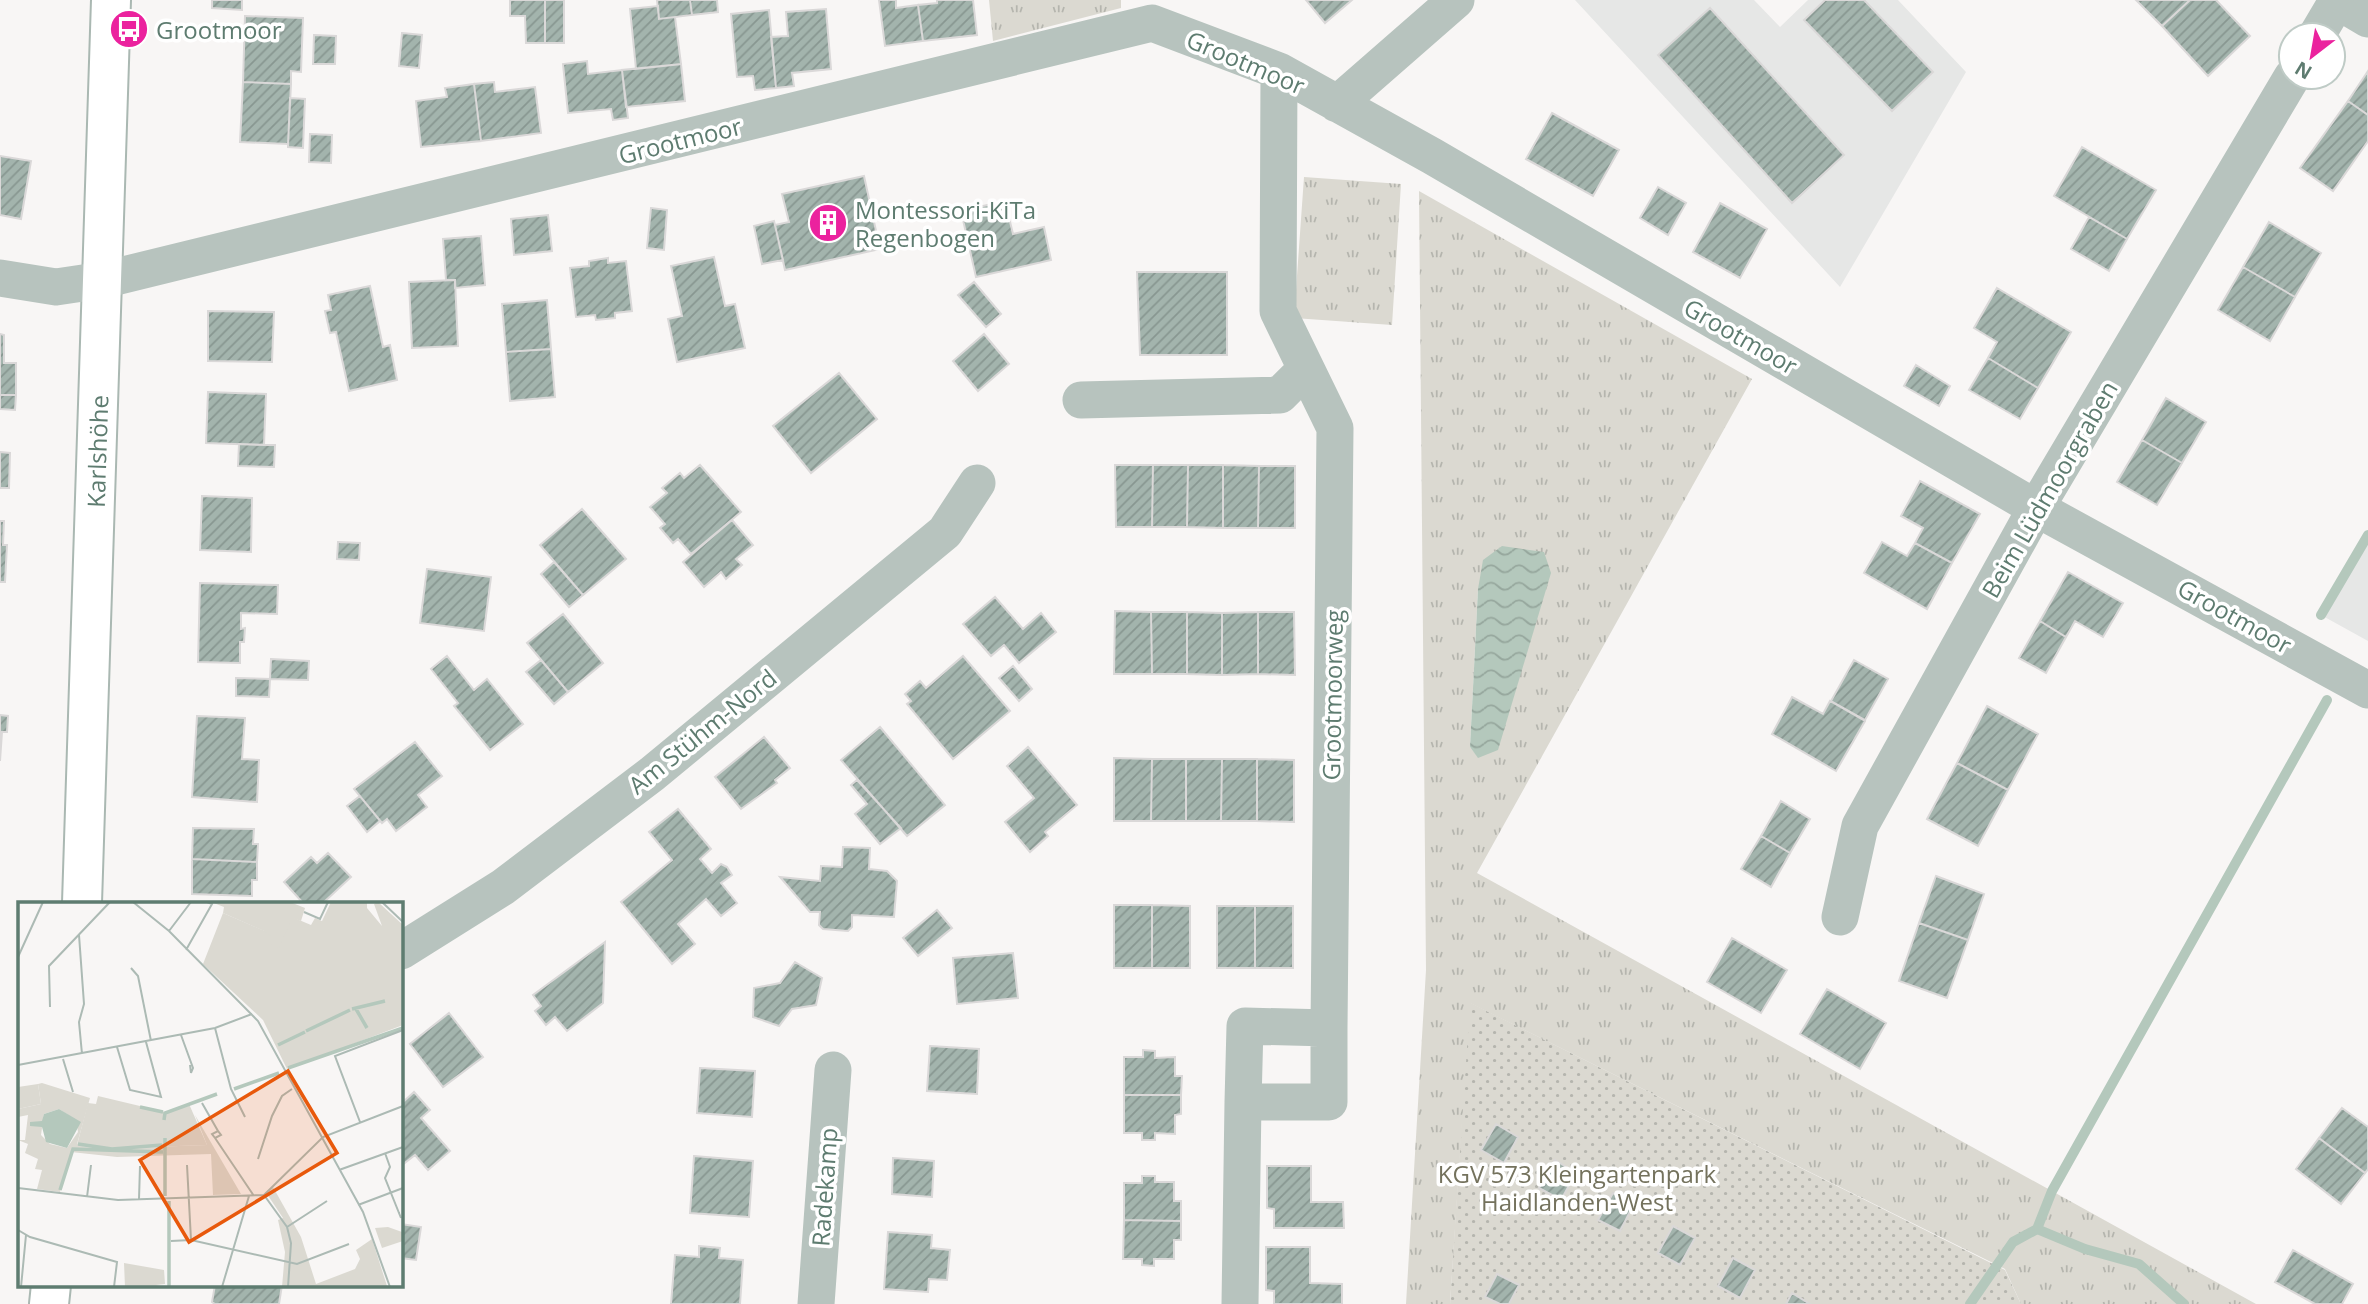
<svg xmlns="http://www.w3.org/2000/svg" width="2368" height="1304" viewBox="0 0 2368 1304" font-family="'Open Sans',sans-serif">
<defs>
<pattern id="grass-dots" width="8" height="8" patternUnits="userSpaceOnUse" patternTransform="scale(1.75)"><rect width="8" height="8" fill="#dbd9d1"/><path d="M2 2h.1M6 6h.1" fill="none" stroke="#b5b5ae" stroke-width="1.8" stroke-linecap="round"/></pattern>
<pattern id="park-tufts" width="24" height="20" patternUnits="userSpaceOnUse" patternTransform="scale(1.75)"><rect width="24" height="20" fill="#dbd9d1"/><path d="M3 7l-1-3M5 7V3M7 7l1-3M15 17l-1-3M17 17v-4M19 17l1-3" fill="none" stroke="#b5b5ae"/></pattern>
<pattern id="water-waves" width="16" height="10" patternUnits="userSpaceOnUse" patternTransform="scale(1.75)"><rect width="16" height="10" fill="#b4c8bc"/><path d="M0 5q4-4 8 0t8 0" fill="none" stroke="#96a79d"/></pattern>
<pattern id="building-hatch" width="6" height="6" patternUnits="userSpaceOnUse" patternTransform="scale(1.75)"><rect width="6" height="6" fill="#a3b4ad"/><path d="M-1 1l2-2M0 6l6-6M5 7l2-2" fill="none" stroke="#889791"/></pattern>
</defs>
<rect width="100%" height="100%" fill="#f8f6f5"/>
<path fill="#e6e7e6" d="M1575 0H1754L1780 27 1808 0H1898L1966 72 1840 287Z
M2368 535V641L2321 615Z"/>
<path fill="url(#grass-dots)" d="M1469 1002 2005 1270 2021 1304H1450Z"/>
<path fill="url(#park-tufts)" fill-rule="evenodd" d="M989 0H1121V8L993 41Z
M1304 177 1401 184 1392 325 1294 318Z
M1419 191 1752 379 1477 873 2256 1304H2021L2005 1269 1470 1003 1450 1304H1406L1426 970ZM1478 589V757L1470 747Z"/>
<path fill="url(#water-waves)" d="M1502 546 1544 552 1551 573 1498 750 1478 758 1470 747 1478 589 1483 560Z"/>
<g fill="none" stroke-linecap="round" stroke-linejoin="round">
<path stroke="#b4c8bc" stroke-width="10" d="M2321 615 2368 535
M2037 1229 2085 1249 2139 1264 2184 1304
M1970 1304 2013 1242 2037 1229 2052 1191 2327 700"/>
</g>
<path fill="url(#building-hatch)" stroke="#dad8d8" stroke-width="2" d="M212 0H242V10L212 8Z
M510 0H545V43H526L525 16H510Z
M545 0H564V43H545Z
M657 0H690L692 15 659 19Z
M690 0H717L718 12 692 15Z
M879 0H896V8L918 5 923 41 885 46Z
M937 0H973L977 35 923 41 918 5 937 3Z
M1306 0H1352L1325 23Z
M1825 0H1864L1933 72 1892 111 1804 20Z
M2136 0H2190L2162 26Z
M2190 0H2216L2250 36 2208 76 2162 26Z
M658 6 659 19 675 17 681 64 636 69 630 9Z
M1710 8 1844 155 1792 203 1658 55Z
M826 9 831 69 792 73 794 86 776 88 771 37 788 36 786 12Z
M769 10 776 88 755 90 753 76 737 77 731 14Z
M245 16 303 18 301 72 291 71V84L243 82Z
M402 33 422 35 419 68 399 66Z
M314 35 336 36 335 64H313Z
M587 61 588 74 622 70 628 118 613 120 611 109 568 113 563 64Z
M681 64 685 101 626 107 622 70Z
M2368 71V115L2348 101Z
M243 82 291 84 288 144 240 142Z
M494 82 495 92 535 87 541 133 481 141 474 84Z
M474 84 481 141 421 147 416 101 447 97 445 88Z
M290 98 305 99 303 148 288 147Z
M2348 101 2368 115V141L2333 191 2300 168Z
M1552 113 1619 150 1593 196 1526 159Z
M310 134 332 135 331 163 309 162Z
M2082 147 2156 190 2127 239 2054 196Z
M0 156 31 161 21 219 0 215Z
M864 176 880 249 785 270 775 225 789 222 782 194Z
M1658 187 1686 203 1668 235 1640 218Z
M1005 201 1013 234 1044 227 1051 260 976 277 961 211Z
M1720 203 1767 229 1740 278 1693 252Z
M651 208 667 210 664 250 647 248Z
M548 215 552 251 514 255 511 219Z
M2089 217 2127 239 2109 271 2071 249Z
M774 221 783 260 762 264 754 226Z
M2269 222 2321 253 2295 297 2243 267Z
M481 236 485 285 455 288V280H446L443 239Z
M714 257 725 306 735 304 745 348 677 362 668 319 682 316 671 266Z
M608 258V263L626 261 632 311 615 313V318L596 320 595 315 576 317 570 268 589 266V261Z
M2243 267 2295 297 2270 341 2218 310Z
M1137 272H1227V355H1140Z
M455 280 458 346 412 348 409 282Z
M974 282 1001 314 986 327 958 295Z
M370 286 383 347 390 345 397 380 349 391 336 332 330 333 325 311 331 310 328 295Z
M1997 288 2071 332 2038 388 1988 358 1997 342 1974 328Z
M547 300 551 349 506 352 502 304Z
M208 311 274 312 272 362 208 361Z
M0 334 4 335V363H16V395H0Z
M984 334 1009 364 978 391 953 361Z
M551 349 555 397 510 401 506 352Z
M1988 358 2038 388 2020 419 1969 390Z
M1916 365 1950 386 1939 406 1904 386Z
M839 373 877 419 811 473 773 426Z
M208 392 266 394 264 445 206 443Z
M0 395H16L15 410 0 409Z
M2166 398 2206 422 2182 463 2142 440Z
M2142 440 2182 463 2157 505 2117 482Z
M239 444 275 445 274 467 238 466Z
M0 452 10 453 9 488H0Z
M700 465 741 512 691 554 678 539 673 543 660 528 665 524 650 507 667 493 662 488 680 473 684 478Z
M1115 465H1153L1152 527H1116Z
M1153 465H1188L1187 527H1152Z
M1188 465H1223V528L1187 527Z
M1223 465 1259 466 1258 528H1223Z
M1259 466H1295V528H1258Z
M1920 481 1980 514 1952 563 1915 543 1923 528 1901 516Z
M202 496 252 498 251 552 200 550Z
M582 509 626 559 583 595 540 545Z
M732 520 753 545 736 559 742 565 726 579 721 572 704 587 683 562Z
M0 521H4L3 545H7L5 582H0Z
M338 542 360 543 359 560 337 559Z
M1882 542 1907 556 1915 543 1952 563 1927 609 1864 573Z
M554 562 583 595 569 607 541 574Z
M427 569 491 577 484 631 420 623Z
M2068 572 2123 603 2103 637 2075 621 2066 637 2040 621Z
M200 583 278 585 277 614 241 613V629L245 628 244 642H240V663L198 662Z
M995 597 1023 629 1041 613 1056 632 1019 663 1004 645 991 656 963 624Z
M1115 611 1151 612 1152 674H1114Z
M1151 612H1187V674H1152Z
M1187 612 1222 613V675L1187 674Z
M1258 612V674L1222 675V613Z
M1258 612H1294L1295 675 1258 674Z
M563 614 603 663 568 692 527 643Z
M2040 621 2066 637 2046 673 2019 658Z
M447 656 474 690 487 679 523 724 490 750 454 706 458 703 431 669Z
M963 656 1010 711 953 759 907 704 911 701 905 694 920 681 926 688Z
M271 659 309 661 308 680 270 679Z
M541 660 568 692 554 704 526 672Z
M1854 660 1888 679 1865 720 1831 701Z
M1013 666 1032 689 1019 701 999 678Z
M236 678 270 679 269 697 236 696Z
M1792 697 1823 714 1830 701 1865 721 1836 771 1772 734Z
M1987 706 2038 734 2008 790 1957 763Z
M0 715 8 716 7 732H2L0 761Z
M197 716 245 718 242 759 259 760 257 802 192 797Z
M880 727 945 805 907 836 841 760Z
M764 737 790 768 775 780 777 783 741 809 715 777Z
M415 742 442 776 418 795 427 807 396 831 387 819 382 823 354 789Z
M1028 747 1077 805 1045 832 1048 836 1030 852 1005 822 1034 798 1007 766Z
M1114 758 1152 759 1151 821H1114Z
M1152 759H1186V821H1151Z
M1186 759H1222L1221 821H1186Z
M1222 759H1257V821H1221Z
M1257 759 1294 760V822L1257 821Z
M1957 763 2008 790 1978 846 1927 819Z
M857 780 901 828 880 844 855 814 867 804 851 785Z
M360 796 380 821 367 832 347 806Z
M1781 801 1810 819 1790 853 1761 836Z
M678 809 711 849 700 859 712 873 721 864 727 867 732 875 721 883 737 903 721 916 706 899 678 924 695 944 672 964 621 902 672 860 649 832Z
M193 828 254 829 253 844H258L257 862 192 859Z
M1761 836 1790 853 1771 887 1741 869Z
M843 847 870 848 869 869 887 871 897 881 894 917 852 915V927L848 931 823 929 819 925 820 912H810L780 877 820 881 821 866 842 867Z
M328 853 351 877 323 903H303L284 882 311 857 317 863Z
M192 859 257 862V880H252V896L192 894Z
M1936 876 1984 894 1968 940 1919 923Z
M1114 905H1152V968H1114Z
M1152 905 1190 906V968H1152Z
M1217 906H1255V968H1217Z
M1255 906H1293V968H1255Z
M937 910 952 928 918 956 903 938Z
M1919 923 1968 940 1947 998 1899 981Z
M1732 938 1787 970 1761 1013 1707 982Z
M605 942 603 1003 567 1031 555 1017 546 1025 535 1011 541 1006 533 995Z
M1013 953 1018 998 957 1004 953 958Z
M795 962 822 978 816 1005 792 1009 779 1026 753 1017 754 988 780 983Z
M1827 989 1886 1023 1860 1069 1800 1034Z
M449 1013 483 1057 443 1087 410 1044Z
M930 1046 979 1049 977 1094 927 1091Z
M1143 1050 1155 1051V1058L1175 1057V1076H1182L1181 1095H1124V1057H1143Z
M700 1068 755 1071 752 1117 697 1113Z
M414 1092 430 1110 421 1118 450 1151 428 1170 415 1155 401 1166V1104Z
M1124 1095H1181V1114L1175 1115V1134L1155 1133V1140H1142V1133H1124Z
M2342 1108 2368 1127V1169L2365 1173 2319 1138Z
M1496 1124 1518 1137 1504 1163 1481 1150Z
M2319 1138 2365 1173 2341 1204 2296 1169Z
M694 1156 753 1161 749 1217 690 1213Z
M893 1158 934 1161 932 1197 892 1194Z
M1555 1160 1576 1173 1561 1200 1539 1188Z
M1267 1166H1311V1202H1343L1344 1228H1274V1209L1267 1208Z
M1142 1176H1155V1182H1174V1201H1181V1221L1124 1220V1183H1142Z
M1613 1193 1634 1204 1620 1231 1598 1220Z
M1124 1220 1181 1221V1240H1174V1259H1154V1266L1142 1265V1259H1123Z
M401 1224 421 1227 416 1260 401 1258Z
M1673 1226 1695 1238 1680 1265 1658 1253Z
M888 1232 932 1235 931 1248 950 1250 947 1280 929 1279 928 1292 884 1289Z
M699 1246 720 1248 719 1258 743 1260 740 1304H671L675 1255 699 1257Z
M1266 1247H1310V1283L1342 1284V1304H1274V1291L1266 1290Z
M2293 1250 2353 1284 2342 1304H2315L2275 1282Z
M1733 1258 1755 1270 1740 1298 1718 1286Z
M1497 1274 1519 1285 1509 1304H1500L1485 1297Z
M215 1285H282L279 1304H215L212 1302Z
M1792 1293 1810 1304H1786Z"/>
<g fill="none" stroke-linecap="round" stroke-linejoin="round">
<g stroke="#aab8b2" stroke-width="42">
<g id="secondary">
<path id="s1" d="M82 903 111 0"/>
<path d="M49 1304 51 1285"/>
</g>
</g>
<path stroke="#b7c3be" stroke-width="37" d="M2336 0 2368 19
M2317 35 2337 1
M1279 71 1278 311 1335 428 1329 1028 1245 1026 1243 1102H1329V1028
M1337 104 1456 0
M0 278 56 287 103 280 1152 23 1279 71 1432 156 2036 508 2368 690
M1081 400 1280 395 1306 369
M1840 917 1860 826 2036 508 2292 77
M401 951 503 887 652 774 945 532 977 483
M816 1304 833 1070
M1240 1304 1243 1102"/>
<use href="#secondary" stroke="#fff" stroke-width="38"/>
</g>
<defs>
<g id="bus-disc" transform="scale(2.0125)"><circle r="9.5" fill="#eb229e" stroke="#fff"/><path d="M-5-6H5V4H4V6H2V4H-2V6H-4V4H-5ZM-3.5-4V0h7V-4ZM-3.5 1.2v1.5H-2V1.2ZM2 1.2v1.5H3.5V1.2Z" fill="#fff"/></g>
<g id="building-disc" transform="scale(2.0125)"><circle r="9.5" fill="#eb229e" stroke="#fff"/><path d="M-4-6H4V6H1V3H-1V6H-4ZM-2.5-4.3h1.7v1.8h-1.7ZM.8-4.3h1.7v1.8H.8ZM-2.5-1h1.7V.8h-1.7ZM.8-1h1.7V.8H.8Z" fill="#fff"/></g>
</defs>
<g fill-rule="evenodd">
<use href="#bus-disc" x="129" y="29"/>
<use href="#building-disc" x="828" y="223"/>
</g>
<g text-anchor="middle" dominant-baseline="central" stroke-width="7" stroke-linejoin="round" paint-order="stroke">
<g font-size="24" fill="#5e7c70" stroke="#fff" text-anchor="start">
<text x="156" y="29">Grootmoor</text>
<text x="855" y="209">Montessori-KiTa<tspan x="855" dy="28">Regenbogen</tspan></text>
</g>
<g font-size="24" fill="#5e7c70" stroke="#fff">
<text transform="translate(1246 62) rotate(23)">Grootmoor</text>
<text transform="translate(680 140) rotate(-14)">Grootmoor</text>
<text transform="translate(1741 336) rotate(30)">Grootmoor</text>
<text stroke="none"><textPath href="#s1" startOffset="452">Karlshöhe</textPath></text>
<text transform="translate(2049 489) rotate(-60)">Beim Lüdmoorgraben</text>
<text transform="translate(2235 616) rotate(29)">Grootmoor</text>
<text transform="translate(1332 695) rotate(-89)">Grootmoorweg</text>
<text transform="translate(702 731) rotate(-39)">Am Stühm-Nord</text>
<text transform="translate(824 1187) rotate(-86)">Radekamp</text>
</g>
<g font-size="24" fill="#74725d" stroke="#fff">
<text x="1577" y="1173">KGV 573 Kleingartenpark<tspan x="1577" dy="28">Haidlanden-West</tspan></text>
</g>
</g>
<g transform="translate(18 902)">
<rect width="385" height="385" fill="#f8f6f5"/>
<path d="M20 182 23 202 0 207V185ZM80 194 147 210 171 202 189 243 75 247 59 243 70 201 78 202Z" fill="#dbd9d1"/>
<path d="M313 0H349V6L364 24 356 2 360 0 385 23V123L269 167 245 118 185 62 205 11 247 29 274 15 293 23 297 16 304 19Z" fill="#dbd9d1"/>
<path d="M24 181 72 196 59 242 75 247 189 243 177 213 223 292 195 293 193 252 99 255 53 250 42 290 19 287 24 268 17 267 20 257 7 251 10 242 0 238H7L10 213 0 215V207L23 202 20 182ZM41 207 58 218 60 230 49 246 32 242 23 233 26 212ZM255 285 283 335 298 382 337 367 342 357 338 348 354 337 369 384 264 385 267 350 260 318 265 316 249 292ZM370 325 384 330 385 339 364 346 357 326Z" fill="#dbd9d1" fill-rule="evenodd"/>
<path d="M193 0H272L287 6 283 19 274 16 261 46 252 42 254 35 246 29 205 11 206 5ZM106 361 146 368 147 382 138 383 147 385H107Z" fill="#dbd9d1"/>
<path d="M41 207 63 220 49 246 28 240 24 225 12 224V220L24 219 26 212Z" fill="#b4c8bc"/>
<path fill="none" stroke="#b4c8bc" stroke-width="3.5" d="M334 107 367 99M338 107 349 126M288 129 332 108M260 143 287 130M270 166 385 126M216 187 261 171M122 205 145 210M146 218 147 211 199 192M147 236V294M60 242 94 247 144 243M42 288 55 247 145 250M151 299V385"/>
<path fill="none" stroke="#acbab4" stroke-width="2" d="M115 0 151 29 240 119 345 310 372 385M364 0 385 20M286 10 302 17 310 0M151 29 173 0M61 33 66 102 61 120 64 152M168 48 194 2 189 0M0 55 25 0M113 66 120 74 133 139M32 105 31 64 92 0M197 126 213 187 227 215M163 133 175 166 173 171 172 163M99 145 112 188 143 195 128 140M45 157 55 190M0 163 197 126 234 112M184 201 200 229M342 220 317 154 385 128M197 236 194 232 200 229 203 233 197 236 236 294M367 251 372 265 367 276 383 316 381 311M240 257 254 214 264 194 274 187M169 263 173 338M321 268 385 245M0 286 100 298 246 293 305 235 385 204M246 293 269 325 273 341 270 385M69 295 73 263M121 297 122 264M340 303 385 286M269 325 309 299M0 328 12 335 99 360 96 385M153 339 173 338 279 362 331 342M3 385 8 333M204 385 231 294"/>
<path fill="#e8590c" fill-opacity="0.15" stroke="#e8590c" stroke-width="3.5" d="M270 169 319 251 171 340 122 258Z"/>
<rect width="385" height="385" fill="none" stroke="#5e7c70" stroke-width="3.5"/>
</g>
<g transform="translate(2312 56) rotate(211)"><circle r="33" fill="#ffffff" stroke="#bfcbc6" stroke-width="2"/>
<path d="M0-5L12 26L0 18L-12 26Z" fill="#eb229e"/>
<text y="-10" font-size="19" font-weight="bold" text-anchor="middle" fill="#5e7c70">N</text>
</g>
</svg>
